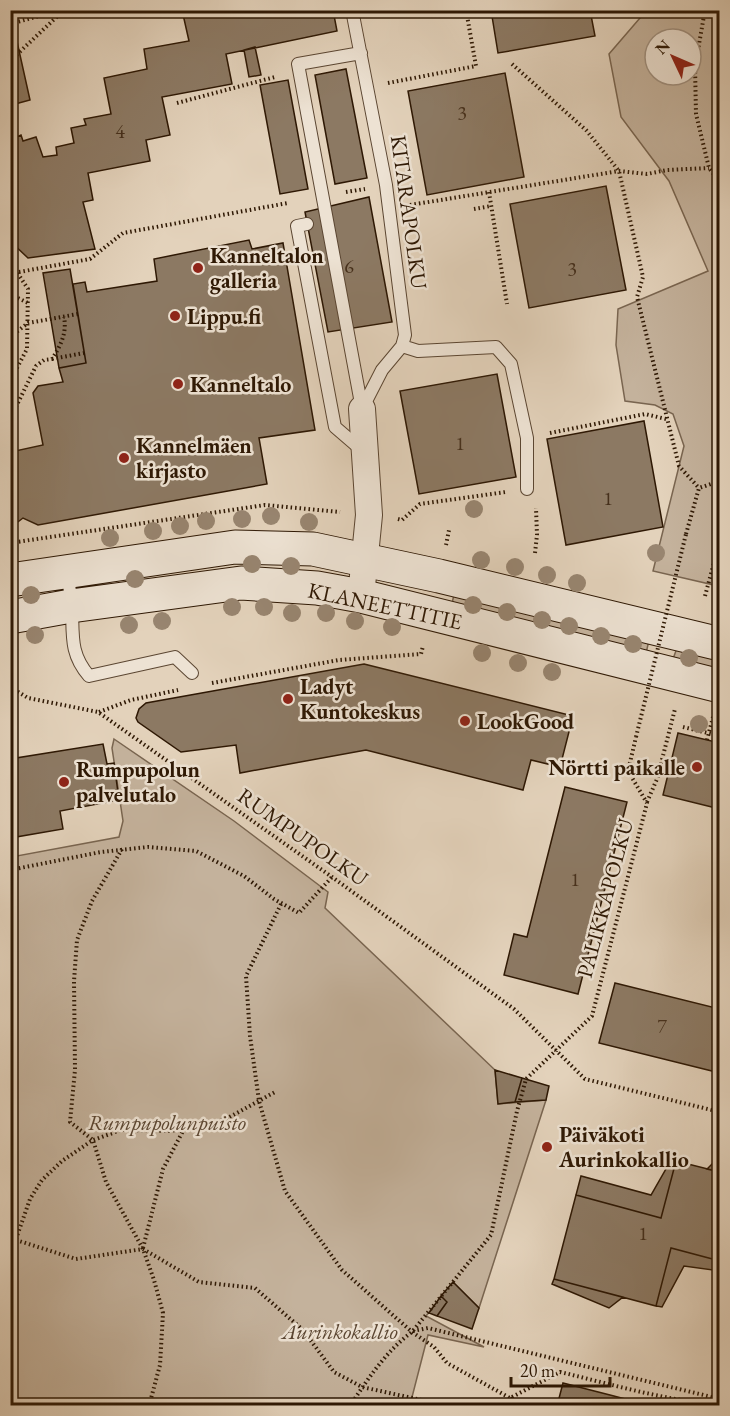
<svg xmlns="http://www.w3.org/2000/svg" width="730" height="1416" viewBox="0 0 730 1416" font-family="'EB Garamond',serif">
<rect width="100%" height="100%" fill="#e3d2bb"/>
<filter id="stains"><feTurbulence type="fractalNoise" baseFrequency=".00333" numOctaves="4"/><feColorMatrix values="0 0 0 0 .2 0 0 0 0 .09 0 0 0 0 .02 0 0 0 .5 -.17"/></filter>
<radialGradient id="worn" r=".72"><stop offset=".6" stop-color="#630" stop-opacity="0"/><stop offset="1" stop-color="#630" stop-opacity=".3"/></radialGradient>
<path fill="#c4b29c" stroke="#796550" stroke-width="1.5" fill-rule="evenodd" d="M646 11H719L720 564 714 585 653 571 684 446 673 414 655 405 625 401 616 345 618 309 708 271 669 181 621 117 609 54ZM655 39H691V75H655Z
M455 590 649 640 645 658 451 608Z
M677 648 719 659V671L673 659Z
M114 739 234 821 328 892 325 908 495 1070 498 1104 546 1100 479 1308 453 1282 426 1316 484 1347 428 1335 410 1405 11 1406V857L119 837 123 821 112 748Z"/>
<path fill="#8c7963" stroke="#2e1804" stroke-width="1.5" d="M10 10 30 100 15 104 10 84Z
M182 10H333L337 31 226 54 232 84 162 97 170 135 146 140 150 161 88 173 93 200 83 202 95 249 28 258 10 241V140L21 135 23 141 36 137 43 157 57 155 56 147 74 143 71 128 86 125 84 119 111 114 104 78 147 69 144 49 189 41Z
M491 10H590L595 36 498 53Z
M255 47 261 75 249 77 244 50Z
M346 69 367 178 335 184 315 75Z
M505 73 524 177 427 195 408 91Z
M288 80 308 189 280 194 260 85Z
M606 186 626 290 529 308 510 204Z
M369 197 392 322 328 332 305 212Z
M249 240 252 249 283 243 315 430 259 438 267 484 38 525 23 518 10 528V458L15 460V451L43 445 33 393 38 386 63 382 59 368 86 363 73 284 85 282 87 292 157 281 154 259Z
M70 269 86 363 59 368 43 273Z
M497 374 516 477 419 494 400 391Z
M644 421 663 527 566 545 547 439Z
M364 664 573 716 560 767 531 760 523 790 366 750 240 773 236 745 181 752 138 722 136 718 139 709 146 703Z
M678 733 720 743V809L663 795Z
M103 744 107 764 114 763 119 800 60 811 63 829 10 838V759Z
M565 787 627 802 578 994 504 975 514 934 527 937Z
M615 983 720 1009V1073L599 1043Z
M495 1070 522 1078 515 1102 498 1104Z
M522 1078 549 1086 546 1100 515 1102Z
M720 1156V1172L707 1169Z
M676 1161 720 1172V1261L671 1248 656 1306 554 1279 576 1195 661 1218Z
M676 1161 661 1218 576 1195 581 1176 651 1195 670 1162Z
M671 1248 720 1261V1271L684 1266 662 1307 656 1306Z
M554 1279 623 1297 609 1308 552 1284Z
M453 1282 479 1308 472 1329 437 1316 447 1302 441 1296Z
M441 1296 447 1302 437 1316 429 1313Z
M563 1383 610 1395 652 1406H557Z"/>
<g fill="none" stroke-linecap="round" stroke-linejoin="round">
<g stroke="#5b4632" stroke-width="14">
<path id="lane" d="M352 10 386 185 405 335 402 346 382 370 362 409
M361 53 298 64 362 409
M307 224 297 226 335 427 364 452
M402 346 418 351 496 347 511 364 527 438V489
M67 572C69 584 71 597 72 609 73 636 70 654 89 676L175 657 192 673"/>
</g>
<g stroke="#5b4632" stroke-width="28">
<path id="street" d="M361 596 369 515 362 409"/>
</g>
<g stroke="#2e1804" stroke-width="35">
<path id="secondary" d="M10 580 235 547 313 549 439 576 720 644
M10 617 71 606 241 583 317 588 361 596 720 686"/>
</g>
<path stroke="#2e1804" stroke-width="4" stroke-dasharray="1.5 3" stroke-linecap="butt" d="M705 10 695 67 696 114 709 168 720 182
M709 10 720 27
M10 24 61 10
M10 61 64 10
M512 64 586 130 619 171 643 277 637 297 679 466 699 488
M388 83 476 66 466 10
M177 103 275 77V75
M346 192 365 189
M489 192 507 304
M410 205 619 171 647 174 667 170 709 168
M474 209 491 206
M10 262 28 289 27 349 10 381
M19 272 90 259 123 233 288 203
M10 294 28 303
M10 337 28 323 78 314
M52 359 84 353
M10 419 36 366 44 360 52 359C61 345 67 333 64 317
M550 433 645 414 666 419
M398 519 402 520 420 504 506 492
M686 534 699 488 720 481
M10 543 265 505 340 512
M446 545 449 530
M535 553 537 535 536 508
M705 596 720 541
M212 683 339 660 421 654 423 646
M10 687 28 698 98 712 332 877 514 1009 585 1079 720 1112
M99 712 131 700 178 690
M683 727 720 736
M707 740 713 717
M647 802 657 779 675 709
M122 849 92 901 77 940 74 981 75 1070 70 1122 93 1140 106 1182 143 1249 154 1280 163 1313 160 1365 149 1406
M10 870 101 852 148 847 196 851 244 876 274 899 299 913 332 877
M281 904 246 976 250 1036 259 1101 285 1191 342 1270 412 1332 434 1347 447 1363 510 1398 560 1372C594 1380 629 1390 665 1397 680 1400 695 1402 710 1406
M16 1240 76 1259 143 1249 199 1282 255 1288 303 1330 334 1372 362 1387 426 1401
M143 1248 163 1169 184 1129
M10 1256 30 1199 42 1180 62 1161 93 1140 121 1130 171 1131 226 1119 275 1092
M413 1331 428 1328 720 1399
M510 1398 518 1406
M350 1406C367 1380 387 1350 412 1332L491 1235 517 1111 526 1079 592 1016 647 803 628 771 636 737"/>
<use href="#lane" stroke="#ede2d3" stroke-width="12"/>
<use href="#street" stroke="#ede2d3" stroke-width="26"/>
<use href="#secondary" stroke="#ede2d3" stroke-width="33"/>
<path stroke="#2e1804" stroke-width="4" stroke-dasharray="1.5 3" stroke-linecap="butt" d="M636 737 686 534"/>
</g>
<g fill="#988570">
<circle cx="474" cy="509" r="9"/>
<circle cx="271" cy="516" r="9"/>
<circle cx="242" cy="519" r="9"/>
<circle cx="206" cy="521" r="9"/>
<circle cx="309" cy="522" r="9"/>
<circle cx="180" cy="526" r="9"/>
<circle cx="153" cy="531" r="9"/>
<circle cx="110" cy="538" r="9"/>
<circle cx="656" cy="553" r="9"/>
<circle cx="481" cy="560" r="9"/>
<circle cx="252" cy="564" r="9"/>
<circle cx="291" cy="566" r="9"/>
<circle cx="515" cy="567" r="9"/>
<circle cx="547" cy="575" r="9"/>
<circle cx="135" cy="579" r="9"/>
<circle cx="577" cy="583" r="9"/>
<circle cx="31" cy="595" r="9"/>
<circle cx="473" cy="605" r="9"/>
<circle cx="232" cy="607" r="9"/>
<circle cx="264" cy="607" r="9"/>
<circle cx="507" cy="612" r="9"/>
<circle cx="292" cy="613" r="9"/>
<circle cx="326" cy="613" r="9"/>
<circle cx="542" cy="620" r="9"/>
<circle cx="162" cy="621" r="9"/>
<circle cx="355" cy="621" r="9"/>
<circle cx="129" cy="625" r="9"/>
<circle cx="569" cy="626" r="9"/>
<circle cx="392" cy="627" r="9"/>
<circle cx="35" cy="635" r="9"/>
<circle cx="601" cy="636" r="9"/>
<circle cx="633" cy="644" r="9"/>
<circle cx="482" cy="653" r="9"/>
<circle cx="689" cy="658" r="9"/>
<circle cx="518" cy="663" r="9"/>
<circle cx="552" cy="672" r="9"/>
<circle cx="699" cy="724" r="9"/>
</g>
<g fill="#8f2418" stroke="#ede2d3" stroke-width="2">
<circle cx="198" cy="268" r="6"/>
<circle cx="175" cy="316" r="6"/>
<circle cx="178" cy="384" r="6"/>
<circle cx="124" cy="458" r="6"/>
<circle cx="288" cy="699" r="6"/>
<circle cx="465" cy="721" r="6"/>
<circle cx="697" cy="767" r="6"/>
<circle cx="64" cy="782" r="6"/>
<circle cx="547" cy="1147" r="6"/>
</g>
<g text-anchor="middle" dominant-baseline="central" stroke-width="5" stroke-linejoin="round" paint-order="stroke">
<g font-size="20" fill="#46301c">
<text x="462" y="113">3</text>
<text x="120" y="131">4</text>
<text x="349" y="266">6</text>
<text x="572" y="269">3</text>
<text x="460" y="443">1</text>
<text x="608" y="498">1</text>
<text x="575" y="879">1</text>
<text x="662" y="1026">7</text>
<text x="643" y="1233">1</text>
</g>
<g font-size="22" fill="#2e1804" stroke="#ede2d3">
<text transform="translate(409 212) rotate(82)">KITARAPOLKU</text>
<text transform="translate(385 606) rotate(12)">KLANEETTITIE</text>
<text transform="translate(303 837) rotate(35)">RUMPUPOLKU</text>
<text transform="translate(605 898) rotate(-75)">PALIKKAPOLKU</text>
</g>
<g font-size="22" font-weight="bold" fill="#2e1804" stroke="#ede2d3" text-anchor="start">
<text x="210" y="255">Kanneltalon<tspan x="210" dy="25">galleria</tspan></text>
<text x="187" y="316">Lippu.fi</text>
<text x="190" y="384">Kanneltalo</text>
<text x="136" y="445">Kannelmäen<tspan x="136" dy="25">kirjasto</tspan></text>
<text x="300" y="686">Ladyt<tspan x="300" dy="25">Kuntokeskus</tspan></text>
<text x="477" y="721">LookGood</text>
<text x="685" y="767" text-anchor="end">Nörtti paikalle</text>
<text x="76" y="769">Rumpupolun<tspan x="76" dy="25">palvelutalo</tspan></text>
<text x="559" y="1134">Päiväkoti<tspan x="559" dy="25">Aurinkokallio</tspan></text>
</g>
<g font-size="22" font-style="italic" fill="#5b4632" stroke="#ede2d3">
<text x="167" y="1122">Rumpupolunpuisto</text>
<text x="340" y="1331">Aurinkokallio</text>
</g>
</g>
<rect width="730" height="1416" fill="none" stroke="#e3d2bb" stroke-width="36"/>
<rect x="12" y="12" width="706" height="1392" fill="none" stroke="#2e1804" stroke-width="3"/>
<rect x="18" y="18" width="694" height="1380" fill="none" stroke="#2e1804" stroke-width="1.5"/>
<g transform="translate(673 57) rotate(314)"><circle r="28" fill="#ede2d3" stroke="#a19180" stroke-width="1.5"/>
<path d="M0-4.5L10 22L0 15L-10 22Z" fill="#8f2418"/>
<text y="-9" font-size="16" font-weight="bold" text-anchor="middle" fill="#2e1804">N</text>
</g>
<path d="M511 1377v9h99v-9" fill="none" stroke="#2e1804" stroke-width="3"/>
<text x="520" y="1377" font-size="18" fill="#2e1804" stroke="#ede2d3" stroke-width="4.5" paint-order="stroke">20 m</text>
<rect width="100%" height="100%" filter="url(#stains)"/>
<rect width="100%" height="100%" fill="url(#worn)"/>
</svg>
